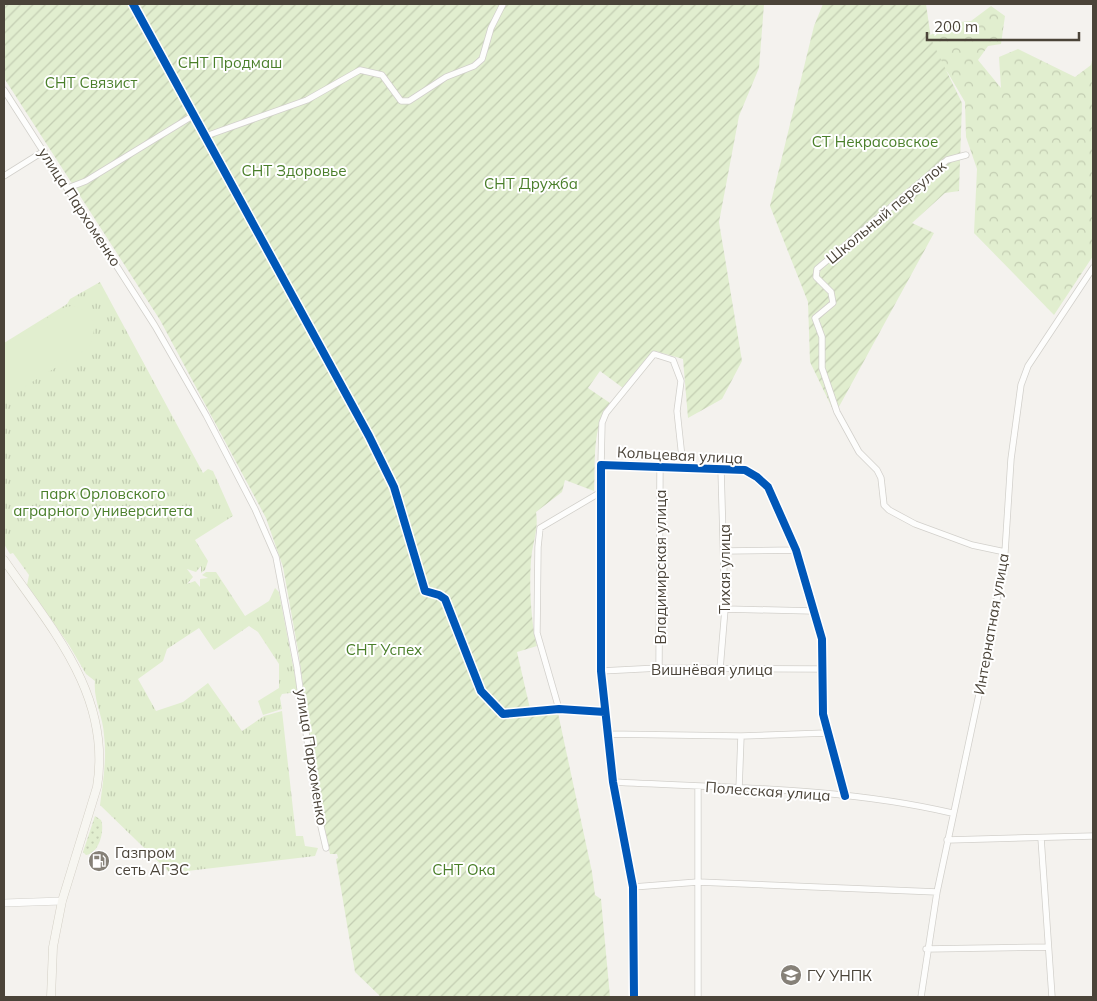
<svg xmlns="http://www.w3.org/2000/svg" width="1097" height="1001" viewBox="0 0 1097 1001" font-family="Mulish,sans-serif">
<defs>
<pattern id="grass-dots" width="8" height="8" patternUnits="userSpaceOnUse" patternTransform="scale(1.25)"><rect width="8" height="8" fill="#e1eecf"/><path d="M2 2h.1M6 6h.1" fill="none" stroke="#c3cdb2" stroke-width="1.8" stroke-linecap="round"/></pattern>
<pattern id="forest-crowns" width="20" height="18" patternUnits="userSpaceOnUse" patternTransform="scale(1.25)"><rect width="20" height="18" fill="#e1eecf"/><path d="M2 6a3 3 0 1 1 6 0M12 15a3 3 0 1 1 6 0" fill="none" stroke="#c3cdb2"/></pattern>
<pattern id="park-tufts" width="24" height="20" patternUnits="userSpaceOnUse" patternTransform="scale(1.25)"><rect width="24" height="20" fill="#e1eecf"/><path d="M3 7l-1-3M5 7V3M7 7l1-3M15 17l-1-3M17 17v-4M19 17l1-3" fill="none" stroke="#c3cdb2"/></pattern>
<pattern id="garden-furrows" width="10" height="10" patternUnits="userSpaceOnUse" patternTransform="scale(1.25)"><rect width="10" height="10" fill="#e1eecf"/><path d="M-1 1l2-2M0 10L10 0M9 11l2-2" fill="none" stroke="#c3cdb2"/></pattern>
</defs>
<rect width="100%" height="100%" fill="#f4f2ee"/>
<path fill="url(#grass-dots)" d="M95 816 101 820C105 830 99 854 86 855L83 852Z"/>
<path fill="url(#forest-crowns)" d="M991 6 1005 16 1001 44 988 46 978 60 1001 88 999 57 1018 49 1075 77 1091 65 1093 57V256L1054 315 974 233 977 169 966 137 965 102 948 73 922 41 948 23 971 21Z"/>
<path fill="url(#park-tufts)" d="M100 282 203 473 208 469 213 471 233 516 195 540 208 561 205 570 201 573V566L196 572 187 569 193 577 187 584 195 581 200 587V579L208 578 202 575 206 572H216L245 616 269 601 275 588 279 592 298 692 282 694 280 698 282 709 263 715 258 701 279 688V664L258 632 249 626 214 650 199 628 167 649 163 661 138 679 156 711 183 702 208 683 242 731 264 716 282 711 296 836H303L305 846 318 848 315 856 170 873 100 805C103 782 107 759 104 735 103 716 93 700 95 681L86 674 69 645 27 585 29 575 13 553 10 554 4 544V343L67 304 70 299Z"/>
<path fill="url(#garden-furrows)" d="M4 4H764L759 68 739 116 719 222 742 361 722 399 688 418 683 359 655 351 623 388 600 371 588 388 610 403C591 428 596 461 594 491L565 480 562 492 536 512C539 530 532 544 531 561 529 586 531 623 537 646L517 652 531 713H558L592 872 595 895 601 899 610 997H381L355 972 336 859 338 858 337 854H330L318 798 299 656 283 567 266 518 160 320 4 78Z
M823 4H926L931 39 962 103 959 191 945 193 912 223 934 233 835 414 810 362 808 302 770 206 814 26Z"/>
<path fill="#e1eecf" d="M72 306C95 311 99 329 88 348L4 399V345L65 307Z"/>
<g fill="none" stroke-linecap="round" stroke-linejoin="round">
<g stroke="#d2d0cb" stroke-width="7">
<path id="minor" d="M133 4 369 436 394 487 425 591 439 595 445 599 481 691 503 714 559 709 605 712
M4 90 155 326 206 415 255 509 276 557 297 667 316 805 326 848
M206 136 307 100 360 70 382 75 401 101H409L446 77 474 66 482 59 491 28 503 4
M966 155 947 160 817 269 816 277 831 292 833 303 815 318 822 337V368L837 412 859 452 877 470 881 478 884 505 889 510 915 524 972 545 1005 552
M4 176 44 151
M68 188 86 181 194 115
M601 465 602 423 606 413 654 354 673 360 681 381 677 411 683 467
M725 551 796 550
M725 609 813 611
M659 668 660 466
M720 669 725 609 721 469
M601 671 659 668 823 669
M559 709 537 633 538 547 540 528 601 492
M607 734 741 736 827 733
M613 782C726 788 842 787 952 813
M698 786V997
M739 789 741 736
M1041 838 1052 997
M947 840 1093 836
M633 887 698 882 937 892
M926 949 1047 947
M634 997 633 887 613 782 601 671V465L745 470 757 477 768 487 796 550 822 639 823 714 845 796
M921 997 937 892 988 652 1005 552 1011 459 1021 385 1028 366 1093 268"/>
</g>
<g stroke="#d2d0cb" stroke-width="8">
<path id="tertiary" d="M4 903 62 901"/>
</g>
<g stroke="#d3cfc5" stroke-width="9">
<path id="secondary" d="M4 560C52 629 112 696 97 787L62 901 53 947 51 997"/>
</g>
<use href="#minor" stroke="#fdfdfc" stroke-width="5.5"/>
<use href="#tertiary" stroke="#fdfdfc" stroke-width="7"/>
<use href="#secondary" stroke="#f7f6f1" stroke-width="8"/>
<g stroke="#fff" stroke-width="11">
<path id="cycleway" d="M133 4 369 436 394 487 425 591 439 595 445 599 481 691 503 714 559 709 605 712
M634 997 633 887 613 782 601 671V465L745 470 757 477 768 487 796 550 822 639 823 714 845 796"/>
</g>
<use href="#cycleway" stroke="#0057b8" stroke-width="8"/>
</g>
<defs>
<g id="fuel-disc" transform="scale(1.125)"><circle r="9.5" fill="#868178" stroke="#fff"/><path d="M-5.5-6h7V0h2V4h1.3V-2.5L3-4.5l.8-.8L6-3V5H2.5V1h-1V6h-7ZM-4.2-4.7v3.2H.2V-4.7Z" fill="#fff"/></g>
<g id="university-disc" transform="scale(1.125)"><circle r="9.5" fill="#868178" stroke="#fff"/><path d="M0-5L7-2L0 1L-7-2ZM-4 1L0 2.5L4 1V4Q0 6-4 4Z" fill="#fff"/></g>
</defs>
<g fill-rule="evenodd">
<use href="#fuel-disc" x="99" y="861"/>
<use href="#university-disc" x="791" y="975"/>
</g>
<g text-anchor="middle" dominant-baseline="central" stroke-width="4" stroke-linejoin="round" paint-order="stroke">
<g font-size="15" fill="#4a7f2a" stroke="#fff">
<text x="230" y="62">СНТ Продмаш</text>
<text x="91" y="82">СНТ Связист</text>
<text x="875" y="141">СТ Некрасовское</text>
<text x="294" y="170">СНТ Здоровье</text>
<text x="531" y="183">СНТ Дружба</text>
<text x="103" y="493">парк Орловского<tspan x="103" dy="17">аграрного университета</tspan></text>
<text x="384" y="649">СНТ Успех</text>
<text x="464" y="869">СНТ Ока</text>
</g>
<g font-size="15" fill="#4b4439" stroke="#fff">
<text transform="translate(80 207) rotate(57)">улица Пархоменко</text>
<text transform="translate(886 212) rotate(-40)">Школьный переулок</text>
<text transform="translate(680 455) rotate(3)">Кольцевая улица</text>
<text transform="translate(660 567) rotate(-90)">Владимирская улица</text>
<text transform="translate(724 569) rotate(-90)">Тихая улица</text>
<text transform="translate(991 624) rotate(-80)">Интернатная улица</text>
<text x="712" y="669">Вишнёвая улица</text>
<text transform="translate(312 757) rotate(81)">улица Пархоменко</text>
<text transform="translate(768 791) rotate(4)">Полесская улица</text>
</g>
<g font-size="15" fill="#4b4439" stroke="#fff" text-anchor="start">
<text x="115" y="852">Газпром<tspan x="115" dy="17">сеть АГЗС</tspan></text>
<text x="807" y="975">ГУ УНПК</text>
</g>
</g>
<rect width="1097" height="1001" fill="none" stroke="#4b4439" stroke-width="10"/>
<path d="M927 32v8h152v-8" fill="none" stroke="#4b4439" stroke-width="2.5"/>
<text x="934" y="32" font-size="15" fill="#4b4439" stroke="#ffffff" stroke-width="4" paint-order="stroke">200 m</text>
</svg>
